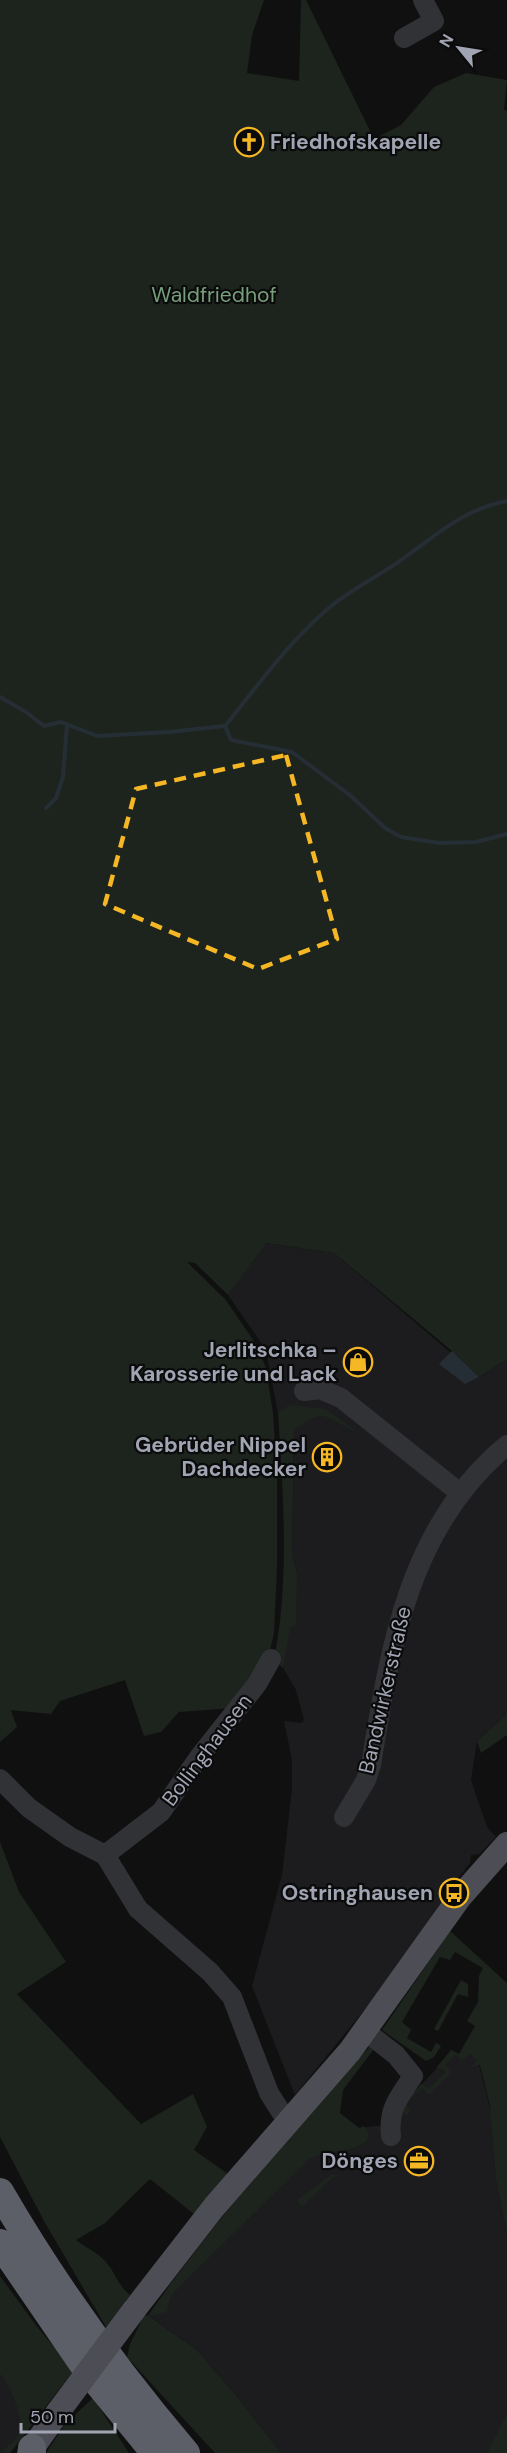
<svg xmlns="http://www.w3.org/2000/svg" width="507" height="2453" viewBox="0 0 507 2453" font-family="'DM Sans',sans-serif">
<rect width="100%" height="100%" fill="#101011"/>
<path fill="#1c1c1e" d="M265 1243 334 1253 479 1377 507 1359V1714L477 1741 471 1780 487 1827 496 1837 479 1854 471 1855 470 1863 450 1889 382 1988 295 2095 252 1986 282 1875 292 1789V1760L284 1721 301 1723 304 1720 296 1690 283 1668 297 1573 292 1555 294 1430 278 1413 266 1350 228 1295Z
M476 2030 479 2065 491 2112 496 2181 507 2233V2413L487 2453H281L239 2399 197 2350 148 2315 211 2230 250 2182 323 2100 359 2128 384 2125 452 2052 461 2056Z
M0 2363 44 2410 10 2453H0Z"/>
<path fill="#1c241d" d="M0 0H264L252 35 247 73 299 81 301 0H306L374 139 401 125 434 87 466 73 507 80 504 110 507 111V1359L479 1377 452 1351 334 1253 266 1243 228 1295 195 1263 187 1262 225 1299 256 1344 266 1368 273 1413 277 1477V1566L274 1633 268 1659 233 1708 179 1712 161 1732 144 1736 125 1680 60 1701 51 1714 11 1710 17 1727 0 1742Z
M289 1405 326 1409 355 1430H352C320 1414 324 1409 294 1430L292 1555 297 1573 296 1624 290 1628 283 1668 274 1659C290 1581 283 1492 278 1413Z
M507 1714V1735L481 1753 477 1741Z
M0 1842 19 1892 66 1962 17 1994 141 2124 193 2094 207 2127 194 2150 228 2174 194 2214 150 2179 105 2223 76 2240C88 2249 101 2254 110 2267 117 2278 120 2287 130 2295L106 2327 44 2221 0 2137Z
M450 1931 507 1983V2233L496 2181 490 2106 480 2065 470 2067 477 2061 470 2054 462 2061 456 2055 445 2065 452 2072 429 2095 422 2088 405 2104 411 2111 407 2116 401 2109 421 2084 429 2089 445 2073 443 2068H436L451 2050 459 2054 475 2026 467 2021 478 2002 479 1976 483 1968 455 1952 450 1960 440 1957 402 2022 411 2030 407 2038 431 2052 436 2043 441 2046 434 2057 426 2061 382 2030Z
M461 1980 468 1984V1997L458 1994 438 2031 434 2029Z
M370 2046 374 2049 343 2090 340 2113 359 2128 364 2126 369 2133 367 2141C349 2154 326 2149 308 2160L182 2284 171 2296 167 2312 149 2316 197 2350 239 2399 281 2453H215L127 2357 130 2344 144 2316 149 2315 171 2283 250 2182Z
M332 2174 342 2176 333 2177 302 2207 297 2200Z
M0 2276 38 2328 74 2370 10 2453 0 2452C7 2447 17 2440 20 2432 25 2420 9 2382 0 2374Z
M93 2398 129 2453H46L65 2424Z
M507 2413V2453H487Z"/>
<path fill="#262e35" d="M452 1351 479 1377 465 1384 439 1364Z"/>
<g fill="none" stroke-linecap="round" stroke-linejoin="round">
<path stroke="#262e35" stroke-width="4" d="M0 697 26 712 44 726 61 722 97 736 169 732 225 726
M225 726C259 684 293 636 335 603 357 586 382 574 404 558 439 533 464 509 507 501
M225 726 231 740 292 752 351 796 385 828 401 837 439 843 476 842 507 834
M46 808 56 798 63 777 67 724"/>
<path stroke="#313236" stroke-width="20" d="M404 38 434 21 423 0
M304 1391 320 1389 341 1398 460 1493
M0 1779 29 1808 70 1837 105 1855 138 1909 210 1972 232 1997 269 2093 281 2112 290 2120
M344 1817 366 1780 371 1765C390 1647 409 1526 507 1445
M105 1855 161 1812 200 1756 257 1684 271 1659
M365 2031 396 2055 413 2076C399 2098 388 2108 391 2136"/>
<path stroke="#4d4e55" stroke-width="24" d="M134 2310 214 2207 350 2051 460 1897 507 1844
M29 2453 58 2412"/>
<path stroke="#5d5f68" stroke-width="28" d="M0 2192C54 2285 116 2371 186 2453
M0 2243 87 2370 155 2453
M32 2453V2448"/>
<path stroke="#4d4e55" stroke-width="24" d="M58 2412 134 2310"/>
</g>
<path fill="none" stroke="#f6b724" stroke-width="4.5" stroke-dasharray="12 8" stroke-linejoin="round" d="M286 755 337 939 258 969 105 904 136 789Z"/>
<defs>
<g id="church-ring" transform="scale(1.5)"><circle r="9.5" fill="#0b0b0c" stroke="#f6b724" stroke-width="1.5"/><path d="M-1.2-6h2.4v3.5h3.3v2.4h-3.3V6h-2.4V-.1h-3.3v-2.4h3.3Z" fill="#f6b724"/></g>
<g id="shop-ring" transform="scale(1.5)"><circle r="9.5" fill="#0b0b0c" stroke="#f6b724" stroke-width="1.5"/><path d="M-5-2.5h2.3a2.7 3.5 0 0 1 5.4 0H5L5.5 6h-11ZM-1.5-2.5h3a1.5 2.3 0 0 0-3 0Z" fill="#f6b724"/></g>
<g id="building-ring" transform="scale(1.5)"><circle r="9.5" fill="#0b0b0c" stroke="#f6b724" stroke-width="1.5"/><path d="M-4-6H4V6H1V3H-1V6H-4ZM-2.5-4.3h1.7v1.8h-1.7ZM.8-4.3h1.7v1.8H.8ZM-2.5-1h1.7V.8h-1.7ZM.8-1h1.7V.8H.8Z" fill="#f6b724"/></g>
<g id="bus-ring" transform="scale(1.5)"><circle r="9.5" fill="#0b0b0c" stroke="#f6b724" stroke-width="1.5"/><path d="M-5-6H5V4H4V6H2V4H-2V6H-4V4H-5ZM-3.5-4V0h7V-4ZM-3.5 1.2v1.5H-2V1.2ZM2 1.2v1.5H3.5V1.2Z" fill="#f6b724"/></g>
<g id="office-ring" transform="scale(1.5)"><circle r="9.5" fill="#0b0b0c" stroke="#f6b724" stroke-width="1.5"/><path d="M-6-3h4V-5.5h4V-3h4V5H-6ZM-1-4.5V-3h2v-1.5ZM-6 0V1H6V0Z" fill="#f6b724"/></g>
</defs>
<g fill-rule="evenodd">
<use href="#church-ring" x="249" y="142"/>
<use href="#shop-ring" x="358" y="1362"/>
<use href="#building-ring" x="327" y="1457"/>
<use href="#bus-ring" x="454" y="1893"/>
<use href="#office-ring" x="419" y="2161"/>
</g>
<g text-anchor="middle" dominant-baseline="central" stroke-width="4.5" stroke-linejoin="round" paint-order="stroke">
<g font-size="21" font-weight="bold" fill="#a1a5b3" stroke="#0b0b0c" text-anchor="end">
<text x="270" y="142" text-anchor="start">Friedhofskapelle</text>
<text x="337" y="1350">Jerlitschka –<tspan x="337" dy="24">Karosserie und Lack</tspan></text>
<text x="306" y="1445">Gebrüder Nippel<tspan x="306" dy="24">Dachdecker</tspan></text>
<text x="433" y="1893">Ostringhausen</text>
<text x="398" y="2161">Dönges</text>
</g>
<g font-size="21" fill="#779f7b" stroke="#0b0b0c">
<text x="214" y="295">Waldfriedhof</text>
</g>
<g font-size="21" fill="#a1a5b3" stroke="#0b0b0c">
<text transform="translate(385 1690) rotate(-77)">Bandwirkerstraße</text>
<text transform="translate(207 1750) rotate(-53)">Bollinghausen</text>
</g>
</g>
<g transform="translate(459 48) rotate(300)" stroke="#0b0b0c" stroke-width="4.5" paint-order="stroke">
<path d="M0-4.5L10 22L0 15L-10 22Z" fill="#a1a5b3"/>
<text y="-9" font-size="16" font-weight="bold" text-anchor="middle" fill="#a1a5b3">N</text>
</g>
<path d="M21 2423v9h94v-9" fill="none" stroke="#a1a5b3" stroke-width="3"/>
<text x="30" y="2423" font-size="18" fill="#a1a5b3" stroke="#0b0b0c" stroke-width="4.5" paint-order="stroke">50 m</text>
</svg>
